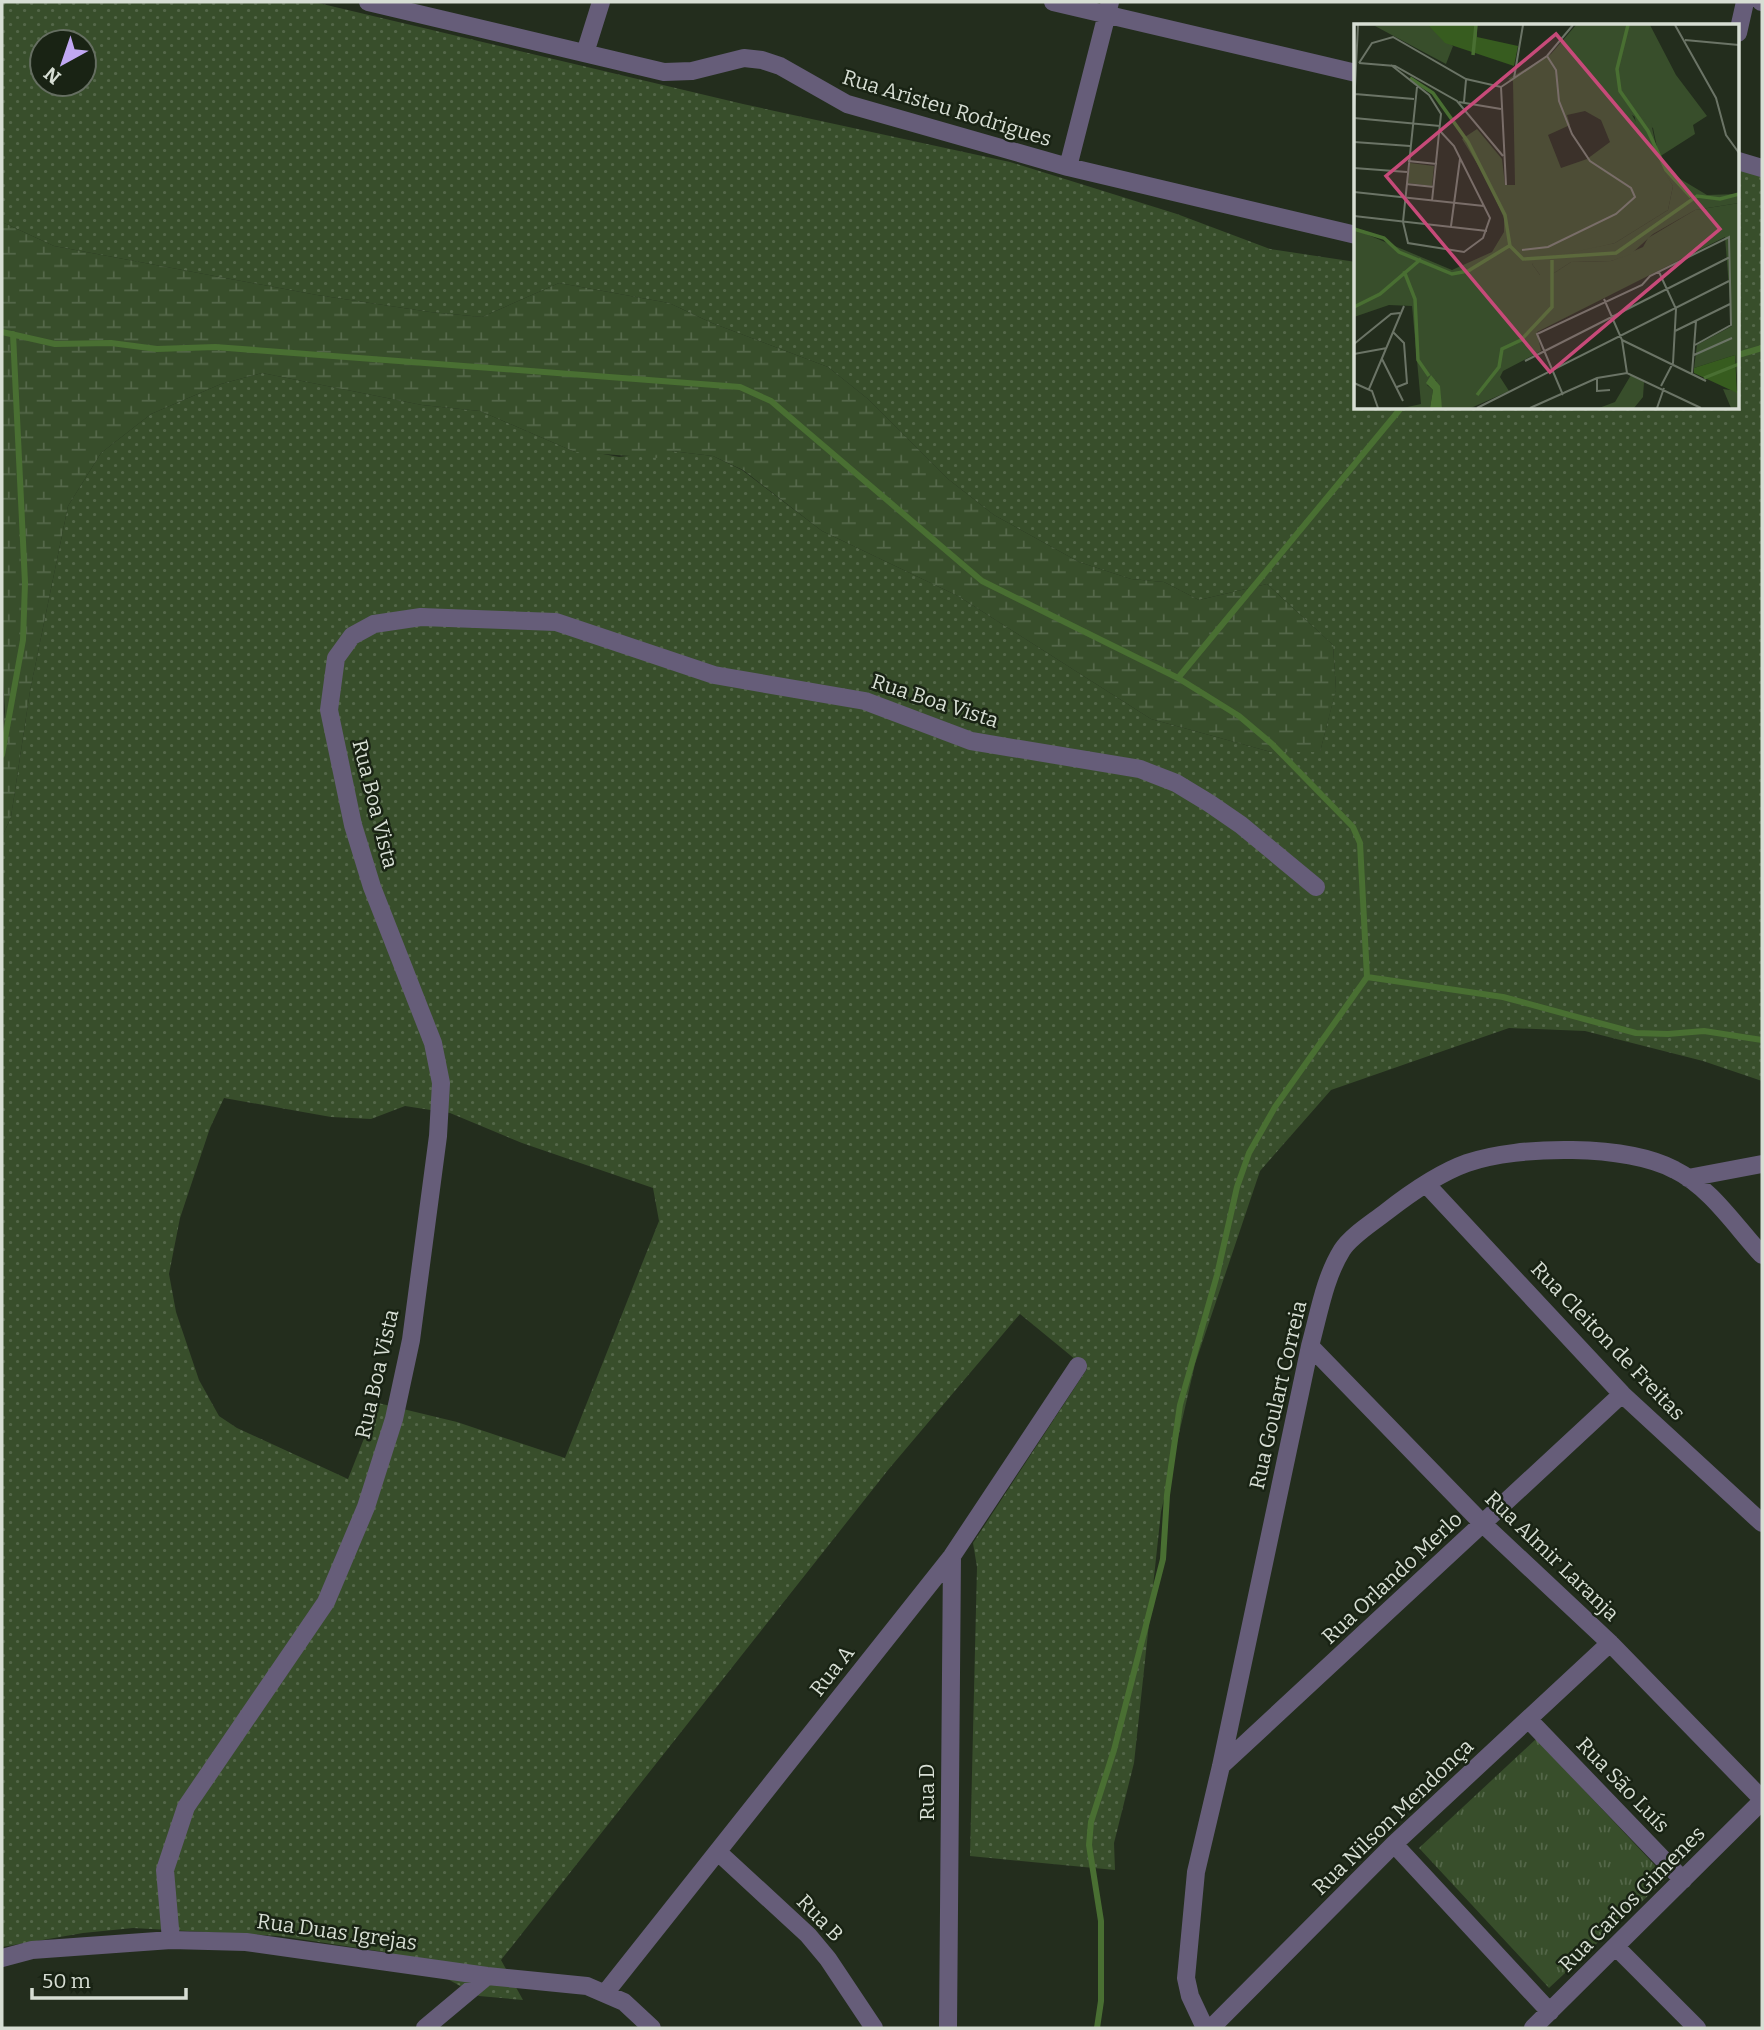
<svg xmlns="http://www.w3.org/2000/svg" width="1764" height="2030" viewBox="0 0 1764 2030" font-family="Bitter,serif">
<defs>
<pattern id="grass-dots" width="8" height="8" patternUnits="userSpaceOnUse" patternTransform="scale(1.75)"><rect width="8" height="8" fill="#384e2b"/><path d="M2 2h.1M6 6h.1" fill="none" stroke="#546749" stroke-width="1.8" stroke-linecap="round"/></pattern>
<pattern id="wetland-marsh" width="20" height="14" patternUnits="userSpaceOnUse" patternTransform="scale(1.75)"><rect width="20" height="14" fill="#384e2b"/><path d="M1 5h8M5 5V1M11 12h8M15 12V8" fill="none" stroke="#546749"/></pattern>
<pattern id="park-tufts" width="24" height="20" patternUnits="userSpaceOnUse" patternTransform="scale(1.75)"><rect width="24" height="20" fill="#384e2b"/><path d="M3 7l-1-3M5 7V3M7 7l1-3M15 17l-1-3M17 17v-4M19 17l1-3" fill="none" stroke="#546749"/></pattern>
</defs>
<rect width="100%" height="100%" fill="#232d1d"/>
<path fill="url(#grass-dots)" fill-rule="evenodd" d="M2 2H314L743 104 1010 162 1177 214 1270 249 1356 262V408H1738V167L1762 172V1081L1703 1061 1585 1031 1509 1028 1331 1090 1260 1171 1195 1364 1161 1512 1134 1763 1114 1843 1115 1870 970 1856 977 1567 973 1543 1087 1369 1020 1314 888 1470 501 1960 523 2000 479 1996 410 1959 384 1952 280 1936 133 1928 83 1933 2 1947V837L11 817 30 691 68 506 101 453 151 414 221 384 262 373 422 405 480 411 575 452 587 451 619 457 671 451 713 456 742 470 822 531 958 596 1151 719 1271 752H1320L1336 689 1333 645 1267 584 1199 600 1164 582 1131 579 1079 562 994 515 948 479 868 399 828 367 712 323 669 303 559 283 482 317 430 312 317 295 54 246 2 222ZM42 42H84V84H42ZM224 1098 331 1117 371 1119 405 1106 450 1113 522 1143 653 1188 659 1221 565 1458 457 1422 378 1403 348 1479 237 1428 219 1416 199 1380 176 1312 169 1274 180 1218 210 1128Z"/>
<path fill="url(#wetland-marsh)" d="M2 222 54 246 317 295 430 312 482 317 559 283 669 303 712 323 828 367 868 399 948 479 994 515 1079 562 1131 579 1164 582 1199 600 1267 584 1333 645 1336 690 1320 752H1271L1151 719 958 596 822 531 743 470 713 456 671 451 658 458 575 452 480 411 422 405 262 373 221 384 151 414 101 453 68 506 30 691 11 817 2 837V736L5 712 2 660Z"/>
<path fill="url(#park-tufts)" d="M1536 1739 1667 1878 1549 1988 1419 1848Z"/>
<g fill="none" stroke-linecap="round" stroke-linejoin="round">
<path stroke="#496f32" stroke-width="6" d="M2 332 55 344 111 343 157 349 215 347 740 387 771 401 982 581 1178 678 1239 716 1272 744 1353 827 1360 843 1367 977 1275 1107 1249 1153 1237 1187 1217 1275 1180 1405 1167 1495 1163 1559 1114 1750 1091 1822 1089 1845 1101 1921V2001L1097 2028
M1738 355 1762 348
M1178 678 1401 408
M2 755 23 640 25 583 13 334
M1367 977 1503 997 1636 1033 1668 1034 1704 1031 1762 1040"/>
<path stroke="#665d79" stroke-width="18" d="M368 2 664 72 692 71 744 58 762 60 780 66 847 104 1068 167 1356 235
M1053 2 1356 73
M1761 2H1762
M1738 33 1745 2
M585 53 601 2
M1738 161 1762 168
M1068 167 1110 2
M1688 1178 1762 1164
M1427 1185 1622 1394 1762 1523
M1310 1346 1483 1524 1610 1643 1762 1799
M1529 1720 1683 1880
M1221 1766 1622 1394
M1394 1844 1550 2012
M718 1852 808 1935 828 1959 874 2028
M171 1940 165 1870 186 1807 326 1602 366 1507 394 1419 411 1340 438 1136 441 1083 433 1043 372 887 353 825 329 710 336 658 352 636 374 624 421 617 556 622 714 675 865 701 971 741 1140 769 1176 783 1209 803 1241 825 1316 887
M1616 1947 1697 2028
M2 1958 32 1950 171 1940 246 1942 487 1976 587 1986 624 2002 652 2028
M606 1992 952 1556 1078 1366
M425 2028 487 1976
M948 2028 952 1556
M1205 2028 1190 1996 1186 1978 1196 1872 1221 1766 1310 1346C1319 1314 1324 1279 1342 1250 1351 1236 1372 1223 1386 1212 1409 1194 1439 1173 1467 1163 1519 1145 1627 1144 1675 1170 1710 1187 1736 1227 1762 1255
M1211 2028 1394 1844 1610 1643
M1533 2028 1762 1801"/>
</g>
<g text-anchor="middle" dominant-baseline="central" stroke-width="5" stroke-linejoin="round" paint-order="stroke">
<g font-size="21" fill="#d7ded4" stroke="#192314">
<text transform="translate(947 108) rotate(17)">Rua Aristeu Rodrigues</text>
<text transform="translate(935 701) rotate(18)">Rua Boa Vista</text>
<text transform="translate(375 804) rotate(76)">Rua Boa Vista</text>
<text transform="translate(1608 1341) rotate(46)">Rua Cleiton de Freitas</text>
<text transform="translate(377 1374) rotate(-77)">Rua Boa Vista</text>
<text transform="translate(1278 1395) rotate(-77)">Rua Goulart Correia</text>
<text transform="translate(1552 1556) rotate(44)">Rua Almir Laranja</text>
<text transform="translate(1392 1578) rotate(-43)">Rua Orlando Merlo</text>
<text transform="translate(832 1671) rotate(-52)">Rua A</text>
<text transform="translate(1623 1785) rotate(46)">Rua São Luís</text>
<text transform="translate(927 1792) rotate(-90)">Rua D</text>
<text transform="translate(1393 1817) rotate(-44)">Rua Nilson Mendonça</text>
<text transform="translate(1632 1899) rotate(-45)">Rua Carlos Gimenes</text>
<text transform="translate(820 1918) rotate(46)">Rua B</text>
<text transform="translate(337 1932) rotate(8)">Rua Duas Igrejas</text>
</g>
</g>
<g transform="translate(1354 24)">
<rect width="385" height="385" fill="#232d1d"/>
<path d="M74 1 99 22 92 40 21 2ZM222 1H296L322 51 353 92 339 101 341 110 305 133 299 104 278 91 319 162 314 186 261 219 178 240 186 251H197L217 238 257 237 289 223 294 214 341 186 385 179V384H377L369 365 384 367 381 331 340 344 343 321 378 302 371 213 183 308 187 327 149 347 146 353 155 367 117 384H88L82 356 73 361 79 366 76 384H49L67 380 58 282 35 281 0 293V205L98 246 138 228 150 208V194L132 154 108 115 123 105 148 135 151 161H161L159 57 154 55 197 30ZM231 87 247 96 256 118 233 135 207 144 194 111 216 101 213 91ZM277 351 290 358 289 373 280 384H245L261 378Z" fill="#384e2b" fill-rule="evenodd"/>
<path d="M74 1H123V13L164 22 160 42 91 19ZM381 331 383 369 340 349V344Z" fill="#375c1f"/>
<path d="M280 88 297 99 304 131 323 153 353 171 385 170V179L341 186 299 210 277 230 257 237 217 238 197 251H186L178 240 183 236 261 219 314 186 319 162 283 106Z" fill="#384e2b"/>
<path d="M56 139 80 142 78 162 54 159Z" fill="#384e2b"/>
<path d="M77 351 86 362 88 384H76L79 366 72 359Z" fill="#496f32"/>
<path fill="none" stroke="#496f32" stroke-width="3.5" d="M274 1 263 45 266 67 294 107 312 146 337 173M119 31 122 1M56 54 79 69 114 118 151 191 156 222 169 235 262 229 343 172 366 175 385 170M0 205 30 214 45 228 98 250 114 247 155 222M50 247 61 275 64 336 75 352M0 283 26 270 67 235M350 354 385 340M123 371 145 343 148 325 167 316 198 283V236"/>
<path fill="none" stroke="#6b7466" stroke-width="2" d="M321 1 362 74 372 111 385 129M331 16 385 21M5 39 18 19 39 13 112 55 147 63 193 32 219 1M5 39 41 42 103 77 149 132M37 41 75 71 87 90 78 177M160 54 169 1M63 63 49 198 54 219 110 228 129 214 136 194 100 122 86 107M147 63 152 161M1 70 60 75M105 78 147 85M110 78 112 56M0 83 4 1M0 94 86 102M0 118 56 122M54 137 83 140M0 144 53 148M52 160 80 163M0 168 130 182M0 192 133 207M97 202 106 135M168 226 194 223 262 190 281 173 277 164 236 137 218 110 205 77 202 46 193 32M305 248 322 285 319 339 307 362M250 275 268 316 273 349M321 307 376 280M39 308 50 319 53 359 43 363M268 316 352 357M0 320 37 290 46 289M0 330 33 324M340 331 378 314M28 335 49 377M171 337 376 233M338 349 342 297M243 354V367L256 366M0 359 18 367 24 384M15 365 50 282M209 371 183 310 288 261 296 252 375 213 377 301 341 321M123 384 375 257M176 384 243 354 273 349 347 384M303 384 310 364"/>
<path fill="#c74a79" fill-opacity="0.15" stroke="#c74a79" stroke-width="3.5" d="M202 10 366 205 196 348 32 152Z"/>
<rect width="385" height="385" fill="none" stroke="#d7ded4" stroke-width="3.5"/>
</g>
<rect width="1764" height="2030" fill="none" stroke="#d7ded4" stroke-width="7"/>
<g transform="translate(63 63) rotate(220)"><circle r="33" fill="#192314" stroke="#656e61" stroke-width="2"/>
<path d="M0-5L12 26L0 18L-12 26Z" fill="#c1a8f3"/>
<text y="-10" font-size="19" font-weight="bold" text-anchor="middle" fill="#d7ded4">N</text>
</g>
<path d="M32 1988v10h154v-10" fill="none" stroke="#d7ded4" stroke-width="3.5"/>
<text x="42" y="1988" font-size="21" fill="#d7ded4" stroke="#192314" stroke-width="5" paint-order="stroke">50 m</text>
</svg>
